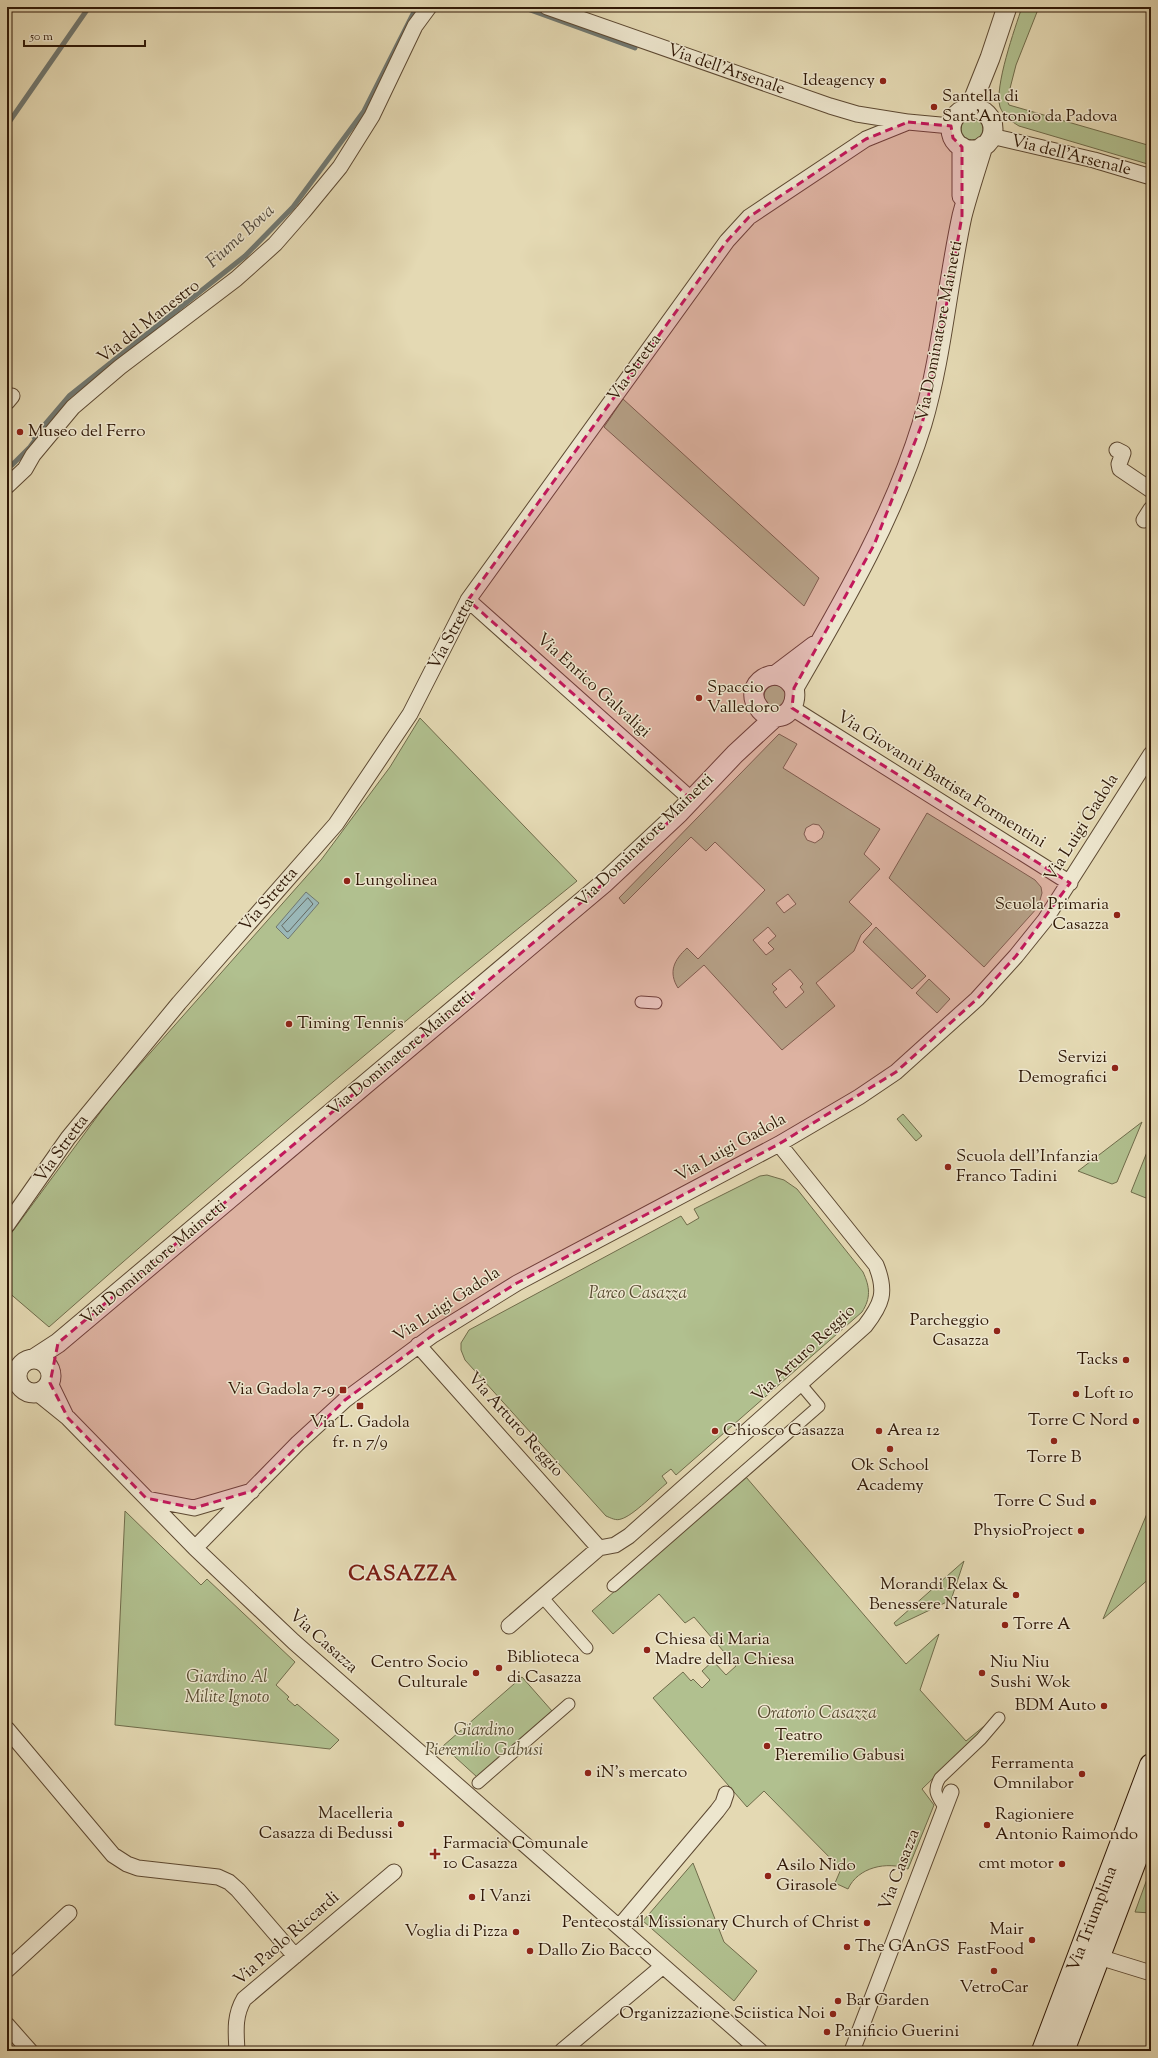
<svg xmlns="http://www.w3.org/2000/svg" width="1158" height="2058" viewBox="0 0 1158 2058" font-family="'Sorts Mill Goudy',serif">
<rect width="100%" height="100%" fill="#e4d9b3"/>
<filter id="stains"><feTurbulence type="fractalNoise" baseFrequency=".005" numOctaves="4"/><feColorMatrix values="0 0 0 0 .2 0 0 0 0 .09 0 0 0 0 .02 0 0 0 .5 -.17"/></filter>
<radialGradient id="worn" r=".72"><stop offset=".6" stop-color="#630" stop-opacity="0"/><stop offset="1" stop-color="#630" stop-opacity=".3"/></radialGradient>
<path fill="#b1c08f" stroke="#706c4b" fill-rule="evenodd" d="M1022 7H1039L1016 65 1007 100 1009 105 1151 146V165L1019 126C1011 121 1004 117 1000 107 994 87 1015 28 1022 7Z
M961 129a11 11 0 1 1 22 0a11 11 0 1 1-22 0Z
M623 399 819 578 804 606 604 427Z
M764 696a11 11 0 1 1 22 0a11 11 0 1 1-22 0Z
M420 718 577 881C398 1025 222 1174 49 1327L7 1291V1239L113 1095 321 860 390 767Z
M779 734 797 744 783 768 880 829 864 854 880 869 849 902 872 924 861 935 854 951 816 983 835 1006 782 1050 704 965 678 988C668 972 674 960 687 948L698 959 765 890 715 842 706 851 691 837 624 904 619 898ZM813 824 819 825 824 832 822 838 815 843 807 840 804 834 806 828ZM788 894 796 904 784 913 776 903ZM768 927 776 936 768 943 774 949 766 955 753 940ZM790 969 803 984 800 987 804 992 786 1008 773 992 777 989 772 984Z
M927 813 1035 880 1041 887 1042 893 1038 907 984 967 889 878Z
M876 927 926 976 912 989 863 942Z
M929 979 950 999 937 1013 916 993Z
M903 1114 922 1136 916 1141 897 1119Z
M1142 1122 1117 1182 1112 1184 1078 1171Z
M1151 1142V1200L1131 1192Z
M767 1175 784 1180 797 1189 863 1272C870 1287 871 1298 862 1312L676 1475 671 1469 662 1476 667 1483C657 1491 633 1516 621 1519 616 1521 611 1518 606 1516L465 1360 461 1350V1343L469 1330 681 1216 687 1225 699 1218 694 1209 760 1176Z
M746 1477 906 1664 939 1634 920 1690 966 1741 989 1722 987 1726 922 1789 934 1805 908 1869C887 1861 858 1867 848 1889L835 1883 841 1869 764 1791 747 1807 653 1698 683 1672 691 1681 693 1679 702 1688 710 1680 702 1671 713 1661 726 1675 736 1666 694 1617 685 1623 659 1594 613 1634 592 1611Z
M1151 1504V1577L1103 1619Z
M125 1511 201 1585 207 1579 295 1662 276 1685 289 1697 287 1699 295 1706 297 1704 339 1740 330 1749 115 1725Z
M964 1561 951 1600 896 1626 894 1623Z
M522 1677 552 1711 477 1777 443 1746Z
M693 1863 724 1942 757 1971 734 2001 643 1921Z
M1151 1868V1913L1135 1912Z"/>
<path fill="#9ab7b7" stroke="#707871" d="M306 892 319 903 288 939 276 927Z"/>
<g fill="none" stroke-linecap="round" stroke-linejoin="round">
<path stroke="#65685f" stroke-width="1" d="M308 898 313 904 289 931 287 932 282 926Z"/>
<path stroke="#707871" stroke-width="5" d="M522 7 635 48
M7 125 89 7
M34 437 69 396 245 256 293 207 364 111 414 12
M12 465 30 447 38 436"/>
<g stroke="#5d4932" stroke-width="13">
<path id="pedestrian" d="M641 1002 656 1003
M613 1586 819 1406 803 1387
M543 1598 587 1648
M478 1783 569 1704
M944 1807C937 1796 932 1791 940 1778L981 1739 999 1718"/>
</g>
<g stroke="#5d4932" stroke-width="17">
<path id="minor" d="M547 7 830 106 857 114 907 122
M991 136 1094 160 1151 177
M7 402 12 396
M1117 450 1123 453 1119 464 1120 469 1151 490
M7 486 25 469 33 455 73 407 120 367 236 279 275 244 303 212 340 167 372 116 415 26 429 7
M1144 520 1151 509
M468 600 692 800
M792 708 1070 883
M7 1225 68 1138 179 1003 336 824 410 714 468 600 727 241 749 217 866 139 908 122 951 126
M418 1345 599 1548
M50 1383 65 1414
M37 1393 68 1418 195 1548 294 1642 760 2051
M147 1499 194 1508 252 1491
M195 1548 298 1443 345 1400 433 1335 517 1283 779 1144 859 1097 896 1072 977 999 1016 956 1045 920 1151 754
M509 1626 599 1548 615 1545 629 1536 865 1326C882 1304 887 1292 876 1265L779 1144
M7 1729 113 1855 127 1864 138 1868 218 1877 229 1882 238 1890 295 1956
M619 1927 717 1811 723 1803 726 1794
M1099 1957 1151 1973
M7 1970 69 1913
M7 2025 30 2051
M237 2051C236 2032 234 2016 244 1999L394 1872
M562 2051 663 1966
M852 2051 951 1792"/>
</g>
<g stroke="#5d4932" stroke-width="21">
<path id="tertiary" d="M970 108 990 58 1007 7
M951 129a21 21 0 1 1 42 0a21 21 0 1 1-42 0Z
M962 147V196
M777 674 814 646
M794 688C778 659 740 685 759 708 762 713 768 716 775 717 791 717 797 701 794 688 843 603 893 518 922 424 942 356 947 285 962 216 968 193 976 169 983 146
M35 1358 58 1343 603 884 679 813 735 754 775 717
M17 1376a17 17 0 1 1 34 0a17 17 0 1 1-34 0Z"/>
</g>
<g stroke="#301907" stroke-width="24">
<path id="secondary" d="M1043 2051 1151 1765
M1063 2051 1151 1819"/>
</g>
<use href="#pedestrian" stroke="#ede6ce" stroke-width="11"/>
<use href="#minor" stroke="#ede6ce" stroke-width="15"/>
<use href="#tertiary" stroke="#ede6ce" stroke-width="19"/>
<use href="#secondary" stroke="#ede6ce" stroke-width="22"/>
</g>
<path fill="#c2185b" fill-opacity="0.2" stroke="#c2185b" stroke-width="3" stroke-dasharray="8 5" stroke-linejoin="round" d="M908 122 951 126 953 138 962 147V216L937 359 922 424 874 545 794 688 792 708 1070 883 1016 956 977 999 896 1072 779 1144 517 1283 433 1335 345 1400 252 1491 194 1508 146 1498 68 1418 50 1383 58 1343 603 884 692 800 468 600 727 241 749 217 866 139Z"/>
<g fill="#8f2418" stroke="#ede6ce" stroke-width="1.5">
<circle cx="883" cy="81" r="4"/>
<circle cx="934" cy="107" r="4"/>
<circle cx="20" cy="432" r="4"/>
<circle cx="699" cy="698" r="4"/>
<circle cx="347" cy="881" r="4"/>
<circle cx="1117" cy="915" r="4"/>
<circle cx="289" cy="1024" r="4"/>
<circle cx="1115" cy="1068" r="4"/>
<circle cx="948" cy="1167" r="4"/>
<circle cx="997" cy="1331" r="4"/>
<circle cx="1126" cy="1360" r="4"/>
<rect x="339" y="1386" width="8" height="8" rx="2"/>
<circle cx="1076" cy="1394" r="4"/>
<rect x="356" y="1402" width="8" height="8" rx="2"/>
<circle cx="1136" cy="1421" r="4"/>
<circle cx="715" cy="1431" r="4"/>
<circle cx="879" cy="1431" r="4"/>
<circle cx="1054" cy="1441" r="4"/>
<circle cx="890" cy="1449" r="4"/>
<circle cx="1093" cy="1502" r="4"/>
<circle cx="1081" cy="1531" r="4"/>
<circle cx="1016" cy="1595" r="4"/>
<circle cx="1005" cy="1625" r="4"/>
<circle cx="647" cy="1650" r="4"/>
<circle cx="499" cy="1668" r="4"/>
<circle cx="476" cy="1673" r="4"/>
<circle cx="982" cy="1673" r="4"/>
<circle cx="1104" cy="1706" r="4"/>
<circle cx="767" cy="1746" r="4"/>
<circle cx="588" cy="1773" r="4"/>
<circle cx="1082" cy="1774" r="4"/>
<circle cx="401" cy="1824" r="4"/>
<circle cx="987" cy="1825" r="4"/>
<path d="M433 1848h4v4h4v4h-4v4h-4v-4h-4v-4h4z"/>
<circle cx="1062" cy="1864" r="4"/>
<circle cx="768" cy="1876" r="4"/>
<circle cx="472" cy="1897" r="4"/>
<circle cx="867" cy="1923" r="4"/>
<circle cx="516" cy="1932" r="4"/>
<circle cx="1032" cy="1940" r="4"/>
<circle cx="847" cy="1947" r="4"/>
<circle cx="530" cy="1951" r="4"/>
<circle cx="994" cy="1971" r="4"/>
<circle cx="838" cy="2001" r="4"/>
<circle cx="833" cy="2014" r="4"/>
<circle cx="827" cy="2032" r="4"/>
</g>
<g text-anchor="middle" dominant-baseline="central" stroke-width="3" stroke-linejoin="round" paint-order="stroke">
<g font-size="17" fill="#301907" stroke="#ede6ce">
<text transform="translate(726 70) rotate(19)">Via dell'Arsenale</text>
<text transform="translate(1071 156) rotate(14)">Via dell'Arsenale</text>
<text transform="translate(149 322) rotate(-38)">Via del Manestro</text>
<text transform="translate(940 331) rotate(-79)">Via Dominatore Mainetti</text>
<text transform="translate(635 368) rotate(-54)">Via Stretta</text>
<text transform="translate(452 634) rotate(-62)">Via Stretta</text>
<text transform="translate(593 686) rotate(42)">Via Enrico Galvaligi</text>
<text transform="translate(941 780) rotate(32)">Via Giovanni Battista Formentini</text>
<text transform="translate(1082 828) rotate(-58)">Via Luigi Gadola</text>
<text transform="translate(645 841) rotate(-44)">Via Dominatore Mainetti</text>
<text transform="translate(269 900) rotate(-49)">Via Stretta</text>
<text transform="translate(401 1054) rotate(-40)">Via Dominatore Mainetti</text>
<text transform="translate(731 1148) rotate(-29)">Via Luigi Gadola</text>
<text transform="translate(62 1149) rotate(-54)">Via Stretta</text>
<text transform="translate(154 1263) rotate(-40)">Via Dominatore Mainetti</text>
<text transform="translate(447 1305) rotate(-33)">Via Luigi Gadola</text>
<text transform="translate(804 1354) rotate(-43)">Via Arturo Reggio</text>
<text transform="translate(515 1425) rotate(48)">Via Arturo Reggio</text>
<text transform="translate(323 1642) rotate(42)">Via Casazza</text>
<text transform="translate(900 1870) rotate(-69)">Via Casazza</text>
<text transform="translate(1093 1919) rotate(-69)">Via Triumplina</text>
<text transform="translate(287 1939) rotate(-41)">Via Paolo Riccardi</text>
</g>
<g font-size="17" fill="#301907" stroke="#ede6ce" text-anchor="start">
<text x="875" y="81" text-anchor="end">Ideagency</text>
<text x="942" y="97">Santella di<tspan x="942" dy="20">Sant'Antonio da Padova</tspan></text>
<text x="28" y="432">Museo del Ferro</text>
<text x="707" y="688">Spaccio<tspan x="707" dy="20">Valledoro</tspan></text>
<text x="355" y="881">Lungolinea</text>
<text x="1109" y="905" text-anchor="end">Scuola Primaria<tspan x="1109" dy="20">Casazza</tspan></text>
<text x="297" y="1024">Timing Tennis</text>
<text x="1107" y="1058" text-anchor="end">Servizi<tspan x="1107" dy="20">Demografici</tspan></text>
<text x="956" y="1157">Scuola dell'Infanzia<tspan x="956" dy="20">Franco Tadini</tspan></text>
<text x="989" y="1321" text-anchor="end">Parcheggio<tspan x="989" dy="20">Casazza</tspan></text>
<text x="1118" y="1360" text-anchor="end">Tacks</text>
<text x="335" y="1390" text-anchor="end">Via Gadola 7-9</text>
<text x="1084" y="1394">Loft 10</text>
<text x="1128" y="1421" text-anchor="end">Torre C Nord</text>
<text x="360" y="1423" text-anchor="middle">Via L. Gadola<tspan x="360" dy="20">fr. n 7/9</tspan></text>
<text x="723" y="1431">Chiosco Casazza</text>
<text x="887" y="1431">Area 12</text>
<text x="1054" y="1458" text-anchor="middle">Torre B</text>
<text x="890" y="1466" text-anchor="middle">Ok School<tspan x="890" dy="20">Academy</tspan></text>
<text x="1085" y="1502" text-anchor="end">Torre C Sud</text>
<text x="1073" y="1531" text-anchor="end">PhysioProject</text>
<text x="1008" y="1585" text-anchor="end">Morandi Relax &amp;<tspan x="1008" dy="20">Benessere Naturale</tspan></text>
<text x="1013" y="1625">Torre A</text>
<text x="655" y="1640">Chiesa di Maria<tspan x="655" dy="20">Madre della Chiesa</tspan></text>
<text x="507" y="1658">Biblioteca<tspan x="507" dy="20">di Casazza</tspan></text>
<text x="468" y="1663" text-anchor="end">Centro Socio<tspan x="468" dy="20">Culturale</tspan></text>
<text x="990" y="1663">Niu Niu<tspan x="990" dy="20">Sushi Wok</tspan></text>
<text x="1096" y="1706" text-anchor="end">BDM Auto</text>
<text x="775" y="1736">Teatro<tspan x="775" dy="20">Pieremilio Gabusi</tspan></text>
<text x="1074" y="1764" text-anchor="end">Ferramenta<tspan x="1074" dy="20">Omnilabor</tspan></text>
<text x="596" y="1773">iN's mercato</text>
<text x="393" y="1814" text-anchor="end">Macelleria<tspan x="393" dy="20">Casazza di Bedussi</tspan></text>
<text x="995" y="1815">Ragioniere<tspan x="995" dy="20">Antonio Raimondo</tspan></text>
<text x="443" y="1844">Farmacia Comunale<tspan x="443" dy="20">10 Casazza</tspan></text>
<text x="1054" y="1864" text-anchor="end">cmt motor</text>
<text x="776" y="1866">Asilo Nido<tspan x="776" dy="20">Girasole</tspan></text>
<text x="480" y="1897">I Vanzi</text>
<text x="859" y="1923" text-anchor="end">Pentecostal Missionary Church of Christ</text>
<text x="1024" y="1930" text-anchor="end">Mair<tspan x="1024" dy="20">FastFood</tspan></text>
<text x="508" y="1932" text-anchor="end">Voglia di Pizza</text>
<text x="855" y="1947">The GAnGS</text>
<text x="538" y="1951">Dallo Zio Bacco</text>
<text x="994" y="1988" text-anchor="middle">VetroCar</text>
<text x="846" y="2001">Bar Garden</text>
<text x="825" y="2014" text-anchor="end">Organizzazione Sciistica Noi</text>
<text x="835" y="2032">Panificio Guerini</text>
</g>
<g font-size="17" font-style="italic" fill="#574b30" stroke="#ede6ce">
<text x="638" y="1294">Parco Casazza</text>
<text x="227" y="1678">Giardino Al<tspan x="227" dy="20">Milite Ignoto</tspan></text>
<text x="817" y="1714">Oratorio Casazza</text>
<text x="484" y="1731">Giardino<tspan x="484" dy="20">Pieremilio Gabusi</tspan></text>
</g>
<g font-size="18" font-style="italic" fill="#50483c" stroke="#ede6ce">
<text transform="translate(241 237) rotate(-42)">Fiume Bova</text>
</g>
<g font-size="21" font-weight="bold" letter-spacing="1" fill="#7a1f14" stroke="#ede6ce">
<text x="403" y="1575">CASAZZA</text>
</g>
</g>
<rect width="1158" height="2058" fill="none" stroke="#e4d9b3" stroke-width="24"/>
<rect x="8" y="8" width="1142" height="2042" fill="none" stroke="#301907" stroke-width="2"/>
<rect x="12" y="12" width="1134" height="2034" fill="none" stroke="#301907"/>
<path d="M24 40v6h121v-6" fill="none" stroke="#301907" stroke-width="2"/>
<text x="30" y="40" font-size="12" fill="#301907" stroke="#ede6ce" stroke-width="3" paint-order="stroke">50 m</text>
<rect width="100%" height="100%" filter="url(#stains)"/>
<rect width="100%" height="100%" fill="url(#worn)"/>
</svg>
